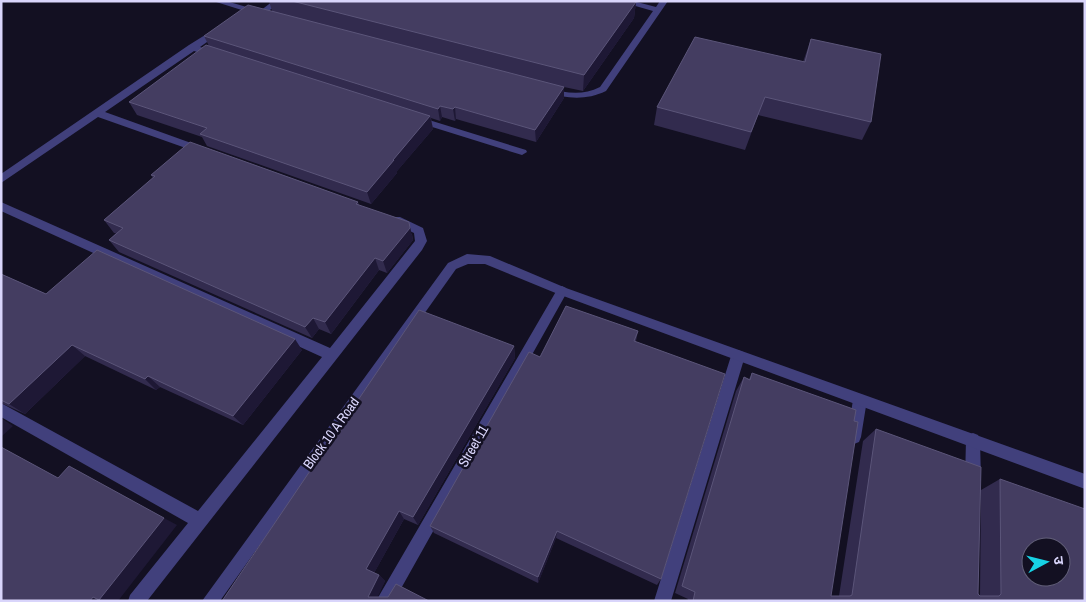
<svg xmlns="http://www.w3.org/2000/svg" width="1086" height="602" viewBox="0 0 1086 602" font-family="'Archivo Narrow','Noto Sans Devanagari',sans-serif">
<rect width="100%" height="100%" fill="#131022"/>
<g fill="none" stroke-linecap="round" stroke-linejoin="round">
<path fill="#41407c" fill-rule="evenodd" d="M213 1H226L260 11 273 1H283L261 16Z
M618 1H633L656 7 660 1H668L606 91C585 101 567 98 545 93L543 91 548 88C566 93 582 96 600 87L653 11Z
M218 27 221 28V32L200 47 219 53V57H213L194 51 105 112 205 148V152H197L98 117 1 183V174L189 45Z
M416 116 526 150 527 152 522 155 413 121V117Z
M1 202 330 348 415 241 414 233 392 223 390 220 392 217H400L423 228 427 241 422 250 147 601H128L130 595 188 523 1 417V403L198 511 322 357 1 211Z
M562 286 566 288 568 291 566 294 394 601H376L558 288Z
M738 350 743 352 745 356 671 601H654L731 356 733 352Z
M860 394 865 396 867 400 861 437 859 442 854 444 849 442 847 437 853 400 855 396Z
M973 433 978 435 980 440 981 480 978 485 973 487 968 485 965 480 966 440 968 435Z"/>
<path fill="#41407c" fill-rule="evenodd" d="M467 254 490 256 566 288 1085 474V489L558 294 485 264H468L456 269 220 601H202L448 263Z"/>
</g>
<path fill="#322b4e" d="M269 1H634L636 2 634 18 583 91 564 87V98L536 142 456 119 455 121 442 117 440 121 431 118 433 129 397 171V173L371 204 207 146 202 137 137 115 129 102 209 46 204 36 272 11Z
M811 39 871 122 862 140 758 115 745 150 654 125 657 107 803 62Z
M151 175 358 202 359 205 412 234 413 240 387 273 379 270 331 334 319 329 312 338 119 252 109 240 116 233H114L104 220 153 178Z
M1 274 46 294 302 350 243 425 160 387 156 390 85 356 25 414 1 403Z
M638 331 636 341 661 579 657 585 556 538 538 583 434 533 430 526 540 357Z
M514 346 515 358 418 525 404 519 374 573 379 575 385 581 377 597 222 601Z
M752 373 831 596H839L863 441 876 429 980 596 981 490 1000 479 1085 601H687L688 599 675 593 736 391 744 377 749 379Z"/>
<path fill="#1e1835" d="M636 2 634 18 583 91 584 75Z
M564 87V98L536 142 535 130Z
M440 106 442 117 440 121 438 109Z
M455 107 456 119 455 121 453 109Z
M430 116 433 129 397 171V173L371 204 367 192 393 160Z
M409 222 413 240 387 273 383 261Z
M375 258 379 270 331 334 325 322Z
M313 318 319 329 312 338 305 327Z
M295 339 302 350 243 425 233 416Z
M72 345 85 356 25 414 9 404Z
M514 346 515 358 418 525 413 517Z
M148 376 160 387 156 390 145 379Z
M1 418 13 426 1 437Z
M399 511 404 519 373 575 366 569Z
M164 518 177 525 118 601H90Z
M557 531 556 538 538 583V577Z
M379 575 385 581 376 601 368 597Z"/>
<path fill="#443d61" stroke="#5b5579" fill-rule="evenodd" d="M292 1H634L636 2 584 75Z
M248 5 564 87 535 130 455 107 453 109 440 106 438 109 204 36Z
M695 37 805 62 811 39 881 54 871 122 765 97 751 132 657 107Z
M206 45 430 116 393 160H394L367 192 200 134 207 128 129 102Z
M190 142 358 202 356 204 409 222 410 228 383 261 375 258 325 322 313 318 305 327 109 240 123 228 104 220 155 176 151 175Z
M97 250 295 339 233 416 148 376 145 379 72 345 9 404 1 400V274L46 294Z
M566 306 638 331 634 341 725 374 661 579 557 531 538 577 430 526 529 352 540 357Z
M419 310 514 346 413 517 399 511 366 569 379 575 368 597H388L396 584 429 601H222Z
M752 373 856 410 854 421 858 422 831 596H850L852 595 876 429 981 467 978 594 980 596H999L1001 594 1000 479 1085 509V601H693L695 592 682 586 744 377 750 380ZM1031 547H1061V577H1031Z
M1 447 58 478 69 466 164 518 99 600 93 597 90 601H1Z"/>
<g text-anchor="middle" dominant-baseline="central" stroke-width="5" stroke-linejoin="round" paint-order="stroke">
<g font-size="14" fill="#d9d5fb" stroke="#131022">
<text transform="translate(331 433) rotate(-54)">Block 10 A Road</text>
<text transform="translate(473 446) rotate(-60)">Street 11</text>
</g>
</g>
<rect width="1086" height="602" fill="none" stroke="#d9d5fb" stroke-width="5"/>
<g transform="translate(1046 562) rotate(83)"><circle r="24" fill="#131022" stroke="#625f79"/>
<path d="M0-4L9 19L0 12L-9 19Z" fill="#17d2e5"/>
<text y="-8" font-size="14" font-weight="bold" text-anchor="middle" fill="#d9d5fb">उ</text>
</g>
</svg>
